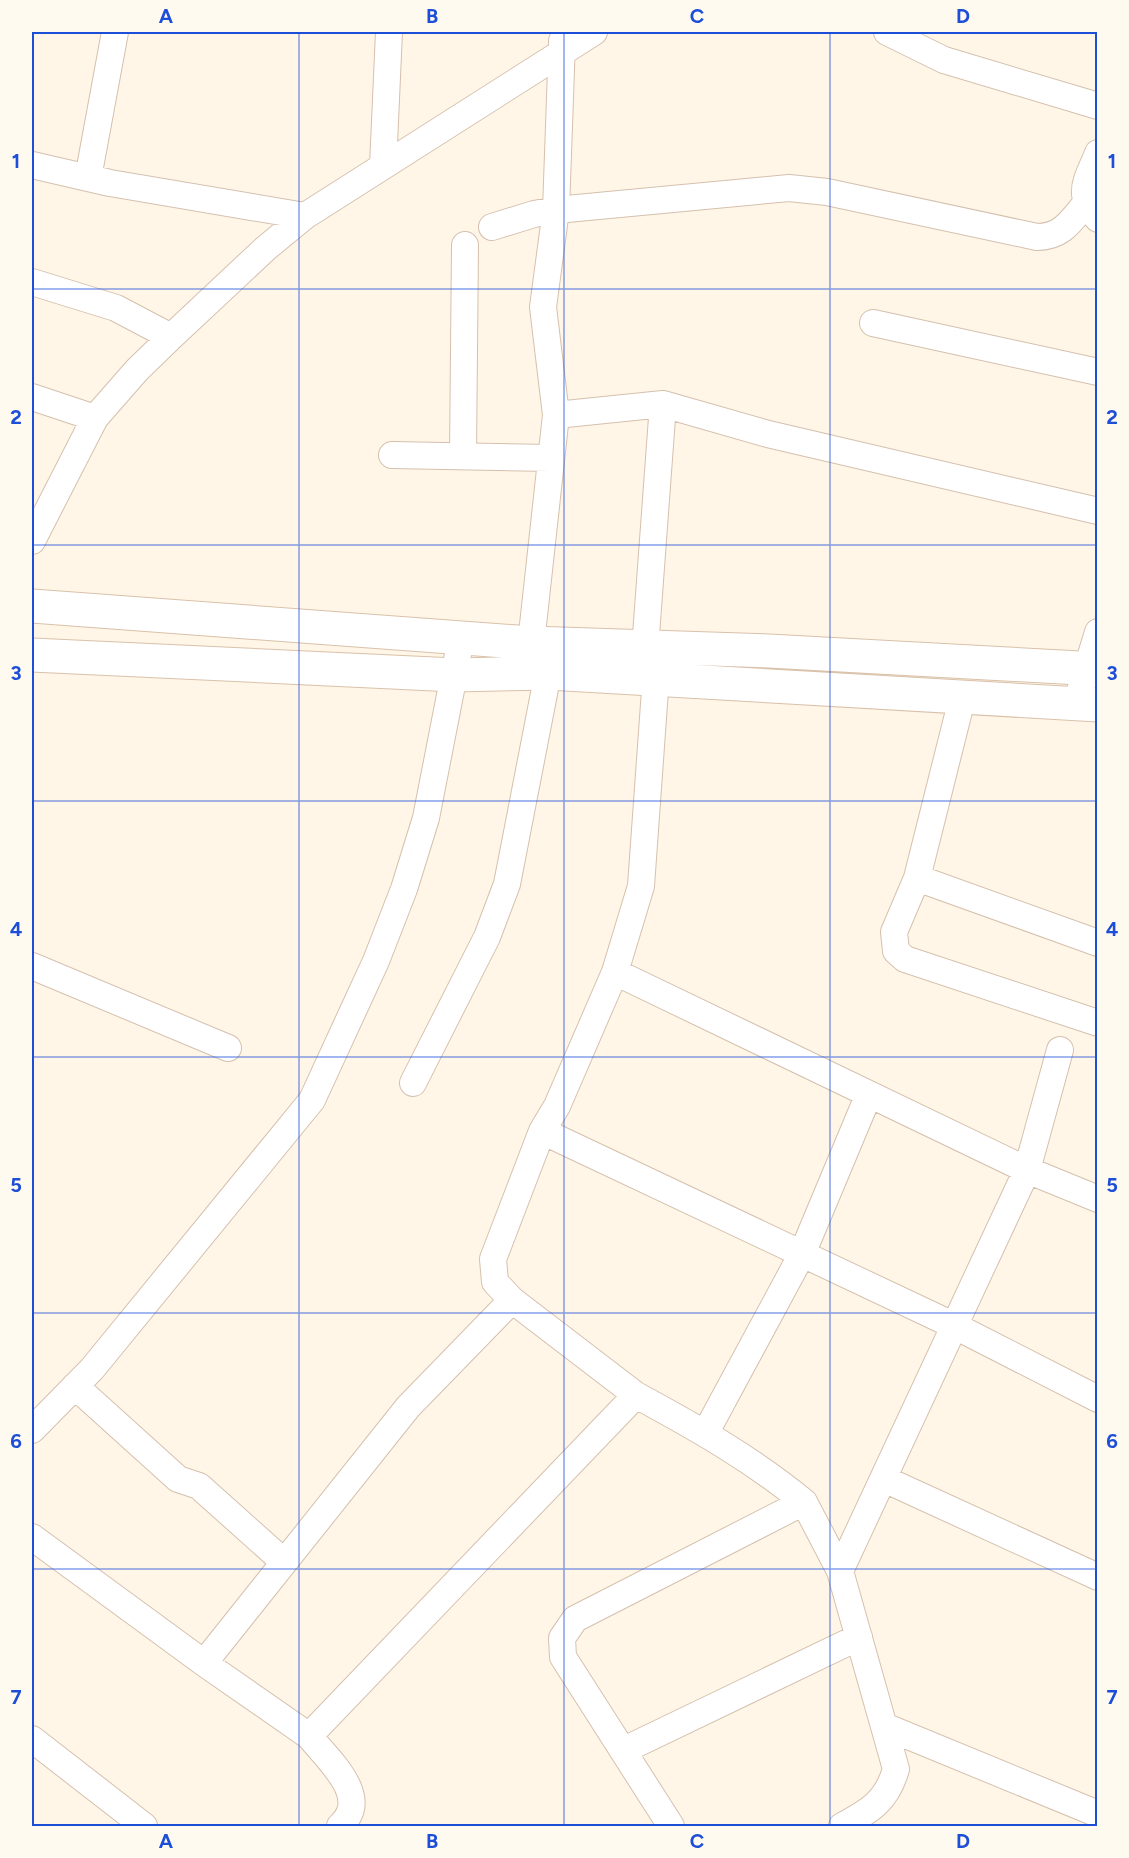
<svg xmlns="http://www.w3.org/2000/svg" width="1129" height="1858" viewBox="0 0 1129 1858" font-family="Figtree,sans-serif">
<rect width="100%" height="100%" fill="#fff6e7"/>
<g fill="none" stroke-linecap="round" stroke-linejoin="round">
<g stroke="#d5c0ae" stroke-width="28">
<path id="minor" d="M887 32 944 60 1098 106
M1098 153C1087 181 1075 193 1098 219
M32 165 110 183 305 216
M383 166 389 32
M88 178 115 32
M492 227 534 214 556 210 789 188 827 192 1037 237C1062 237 1071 221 1086 203
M32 282 116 308 171 337
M873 323 1098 372
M32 397 95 418
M556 415 663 404 768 434 1098 511
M392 455 551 458
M463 456 465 245
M32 541 95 418 137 370 171 337 266 248 305 216 594 32
M531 643 556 415 543 307 556 210 562 41
M645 649 663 404
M962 699 917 878 894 932 896 951 905 959 1098 1023
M1076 704 1098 632
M917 878 1098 943
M32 966 228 1048
M615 972 1027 1170 840 1571
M1060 1050 1027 1170 1098 1199
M413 1083 487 937 507 884 548 673
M542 1131 955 1326 1098 1399
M75 1386 178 1479 199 1486 284 1562
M636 1395C695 1427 752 1459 804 1502
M32 1430 92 1369 312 1100 376 961 404 889 426 818 461 639
M706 1432 802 1254 869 1094
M884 1479 1098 1577
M32 1537 204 1663 309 1736
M204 1663 408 1407 512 1300 495 1282 493 1259 542 1131 557 1106 615 972 641 886 657 662
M884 1726 1098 1814
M32 1739 144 1826
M624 1750 859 1637
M340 1826C372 1797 329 1761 309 1736L636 1395 512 1300
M671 1826 563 1657 562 1638 575 1619 804 1502 840 1571 896 1769C887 1801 870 1811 842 1826"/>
</g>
<g stroke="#d9c1aa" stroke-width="35">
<path id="secondary" d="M32 606 531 643 769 651 1098 669
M32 655 455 675 548 673 1098 705"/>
</g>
<use href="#minor" stroke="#fff" stroke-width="26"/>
<use href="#secondary" stroke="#fff" stroke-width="33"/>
</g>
<path fill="none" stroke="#1d4ed8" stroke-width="1.5" stroke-opacity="0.55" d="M299 32V1826M564 32V1826M830 32V1826M32 289H1098M32 545H1098M32 801H1098M32 1057H1098M32 1313H1098M32 1569H1098"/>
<rect width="1129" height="1858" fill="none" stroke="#fffaf0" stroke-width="66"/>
<rect x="33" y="33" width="1063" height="1792" fill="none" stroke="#1d4ed8" stroke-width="2"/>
<g font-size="20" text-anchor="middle" font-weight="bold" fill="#1d4ed8">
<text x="166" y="23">A</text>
<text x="432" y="23">B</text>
<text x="697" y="23">C</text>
<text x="963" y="23">D</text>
<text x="16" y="168">1</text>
<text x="1112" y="168">1</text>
<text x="16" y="424">2</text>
<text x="1112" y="424">2</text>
<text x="16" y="680">3</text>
<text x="1112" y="680">3</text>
<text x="16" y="936">4</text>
<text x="1112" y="936">4</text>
<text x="16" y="1192">5</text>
<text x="1112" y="1192">5</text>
<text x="16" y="1448">6</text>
<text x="1112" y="1448">6</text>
<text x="16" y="1704">7</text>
<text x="1112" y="1704">7</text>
<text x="166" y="1848">A</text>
<text x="432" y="1848">B</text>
<text x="697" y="1848">C</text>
<text x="963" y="1848">D</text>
</g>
</svg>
